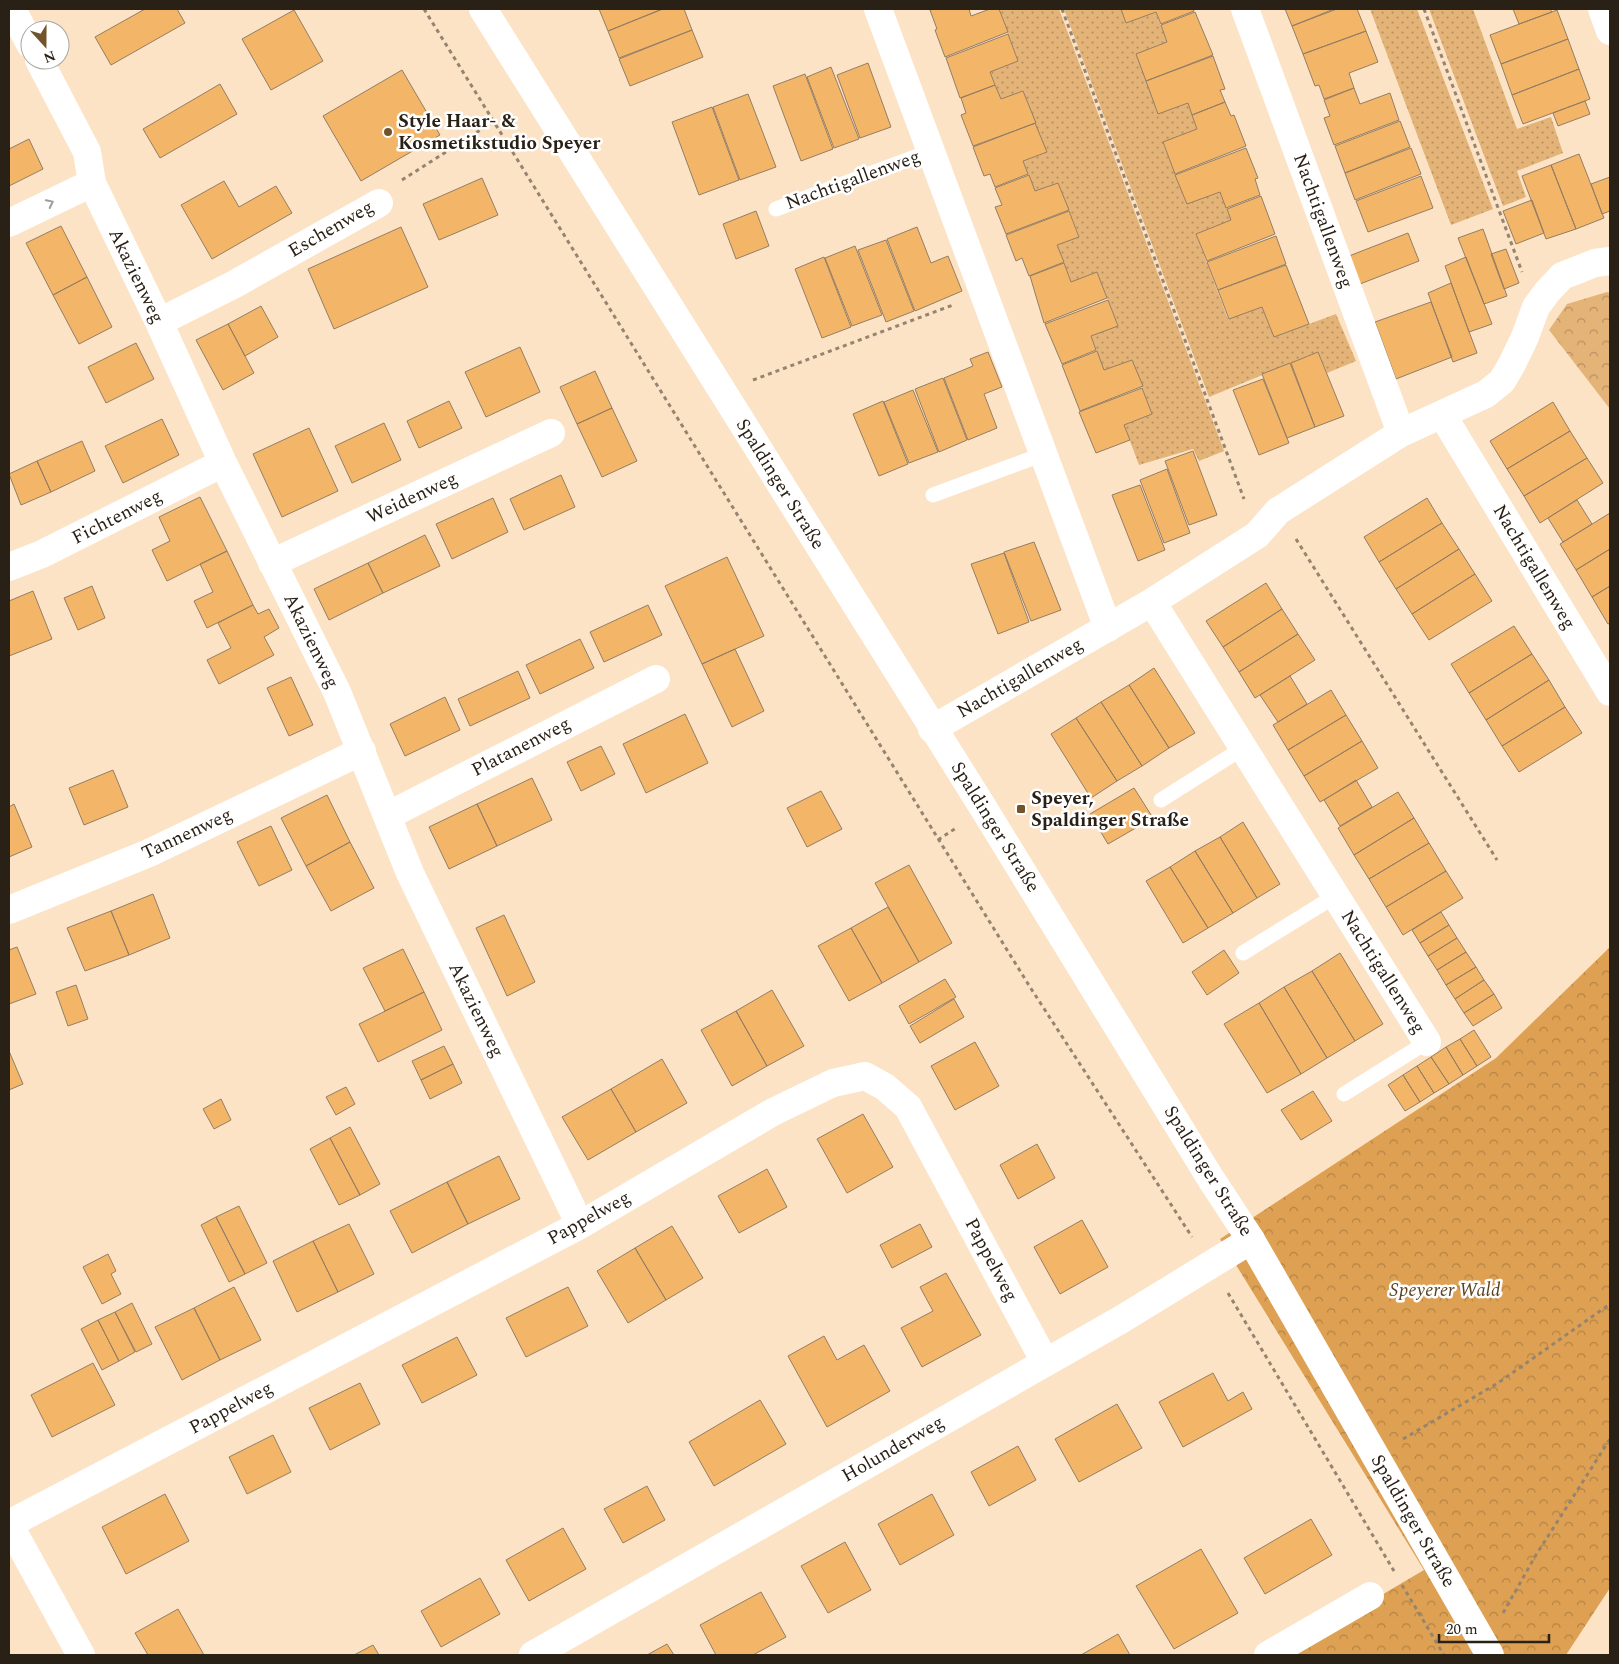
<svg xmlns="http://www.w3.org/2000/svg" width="1619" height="1664" viewBox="0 0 1619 1664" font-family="Spectral,serif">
<defs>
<pattern id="forest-crowns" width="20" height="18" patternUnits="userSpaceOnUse" patternTransform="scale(1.25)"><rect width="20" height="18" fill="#dea153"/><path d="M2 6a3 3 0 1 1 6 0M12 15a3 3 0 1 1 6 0" fill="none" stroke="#b48344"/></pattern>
<pattern id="park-crowns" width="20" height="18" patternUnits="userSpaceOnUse" patternTransform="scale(1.25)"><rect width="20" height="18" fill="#e3b378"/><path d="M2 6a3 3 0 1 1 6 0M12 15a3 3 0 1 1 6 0" fill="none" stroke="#b89161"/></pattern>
<pattern id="garden-dots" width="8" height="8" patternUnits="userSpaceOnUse" patternTransform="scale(1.25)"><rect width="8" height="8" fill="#e3b378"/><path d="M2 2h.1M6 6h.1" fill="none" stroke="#b89161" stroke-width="1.8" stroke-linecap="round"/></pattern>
</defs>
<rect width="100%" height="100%" fill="#fce3c6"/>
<path fill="url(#forest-crowns)" d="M1610 947V1588L1566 1655H1280L1424 1570 1220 1239 1496 1058Z"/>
<path fill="url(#park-crowns)" d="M1607 292 1610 293V409L1549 330 1567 304Z"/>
<path fill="url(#garden-dots)" d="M999 9H1059L1224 451 1199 461 1193 449 1139 465 1124 425 1152 414 1132 360 1104 370 1091 336 1118 325 1097 272 1071 282 1057 245 1079 236 1058 183 1035 191 1023 161 1046 152 1023 91 1001 99 990 72 1018 60Z
M1064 9H1121L1126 23 1156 12 1167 42 1137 54 1158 113 1188 103 1197 129 1163 143 1187 204 1220 192 1231 220 1196 234 1228 319 1262 307 1274 337 1336 314 1356 361 1327 373 1318 352 1209 397Z
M1370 9H1417L1493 209 1451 225Z
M1429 9H1473L1517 129 1551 117 1563 153 1517 171 1526 197 1503 206Z"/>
<path fill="#f3b668" stroke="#947d63" d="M145 9H177L185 23 111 65 95 37Z
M599 9H662L608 31Z
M663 9H684L692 30 619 58 608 31Z
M934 9H969L971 16 990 9H999L1008 32 945 57 935 30 937 29 930 10Z
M1121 9H1193L1194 11 1161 24 1156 12 1126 23Z
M1285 9H1334L1292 26Z
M1337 9H1357L1366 31 1303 54 1292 26Z
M1513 9H1550L1552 12 1519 24Z
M294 10 323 61 271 90 242 39Z
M1557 10 1568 39 1501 64 1490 35Z
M1195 12 1213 55 1146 81 1136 54 1167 42 1161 25Z
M692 30 703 57 630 86 619 59Z
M1366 31 1378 62 1349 73 1354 88 1324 99 1319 85 1315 86 1303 54Z
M1008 34 1018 61 990 72 995 85 960 98 946 58Z
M1568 39 1579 69 1512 95 1501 64Z
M1213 56 1225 89 1220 90 1225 102 1192 115 1188 103 1158 114 1146 81Z
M868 63 891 127 860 138 837 75Z
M831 67 859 139 834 148 807 77Z
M1579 69 1590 99 1523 124 1512 95Z
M402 70 440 135 361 181 323 116Z
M805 74 833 149 801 161 773 86Z
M220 84 237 114 160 158 143 129Z
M995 85 1001 99 1023 91 1036 123 973 146 961 115 966 113 961 98Z
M1354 88 1360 104 1390 93 1399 120 1334 145 1324 118 1330 116 1324 100Z
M748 94 776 167 740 180 713 107Z
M1585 101 1590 114 1558 126 1553 113Z
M1225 102 1231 116 1234 115 1246 146 1175 174 1163 142 1197 129 1192 115Z
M712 107 739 180 699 195 672 122Z
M1400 121 1410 147 1345 173 1335 146Z
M1035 123 1047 152 1023 161 1028 174 995 187 990 174 984 176 973 147Z
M29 139 43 169 9 186V149Z
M1246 148 1258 178 1255 179 1260 195 1226 208 1220 192 1187 204 1175 175Z
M1411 148 1421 174 1355 200 1345 173Z
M1579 154 1604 218 1576 229 1551 165Z
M1551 165 1576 229 1546 239 1522 176Z
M1029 175 1035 191 1058 183 1069 210 1006 234 995 207 1002 205 995 188Z
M1421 176 1433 208 1368 232 1356 201Z
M1610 177V211L1602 214 1591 184Z
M482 178 498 215 439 240 423 204Z
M224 181 239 207 276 186 292 213 212 259 181 205Z
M1261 196 1275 234 1207 261 1196 234 1231 220 1227 209Z
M1532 200 1544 233 1516 244 1503 211Z
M756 211 769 246 736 259 723 224Z
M1069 211 1079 237 1057 245 1064 262 1029 276 1022 258 1016 261 1006 235Z
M61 226 87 277 53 295 26 243Z
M401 227 428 287 334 329 308 269Z
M917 227 931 263 948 256 962 291 915 311 887 239Z
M1483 229 1507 296 1484 304 1458 238Z
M1408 233 1419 261 1360 284 1349 256Z
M1276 236 1286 264 1218 290 1207 262Z
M886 240 914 311 886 322 858 250Z
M855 246 882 315 852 326 825 258Z
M1506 249 1519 283 1504 289 1491 254Z
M824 257 851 327 822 338 795 269Z
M1466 257 1492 324 1469 332 1445 266Z
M1064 263 1071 282 1097 272 1107 298 1044 323 1030 276Z
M1286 265 1309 324 1274 337 1262 307 1229 319 1218 290Z
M87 277 112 327 79 344 53 295Z
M1451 283 1477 353 1453 362 1428 293Z
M1108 300 1118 326 1091 336 1096 350 1062 364 1045 324Z
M1431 302 1452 357 1396 379 1375 322Z
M261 306 278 337 245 356 228 324Z
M228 324 254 373 223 390 196 340Z
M136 343 154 379 106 403 88 367Z
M520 347 540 392 486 417 465 372Z
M1097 351 1104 370 1132 360 1143 386 1080 411 1062 365Z
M988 352 1002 387 984 394 997 428 968 440 944 378 973 366 970 359Z
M1318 352 1344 416 1315 427 1291 363Z
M1290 363 1315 427 1287 438 1262 374Z
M595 371 612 408 577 424 560 387Z
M943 378 967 440 939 452 915 389Z
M1263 379 1289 443 1259 455 1233 390Z
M1142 388 1152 414 1124 425 1130 440 1096 453 1079 412Z
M913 390 938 452 909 463 884 402Z
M449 401 462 428 419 448 407 421Z
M883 401 908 464 879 476 853 414Z
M1553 402 1570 431 1507 469 1490 441Z
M612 408 637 461 602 477 577 424Z
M162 419 179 455 123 483 105 446Z
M384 423 401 460 352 483 335 446Z
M309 428 338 491 282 517 253 454Z
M1570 431 1587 458 1524 496 1507 469Z
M82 441 95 471 51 492 37 461Z
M1193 451 1217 515 1189 525 1165 461Z
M1587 458 1603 483 1540 523 1524 496Z
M37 461 51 492 21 505 9 474Z
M1167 469 1190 533 1164 543 1140 480Z
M561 475 575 507 524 530 510 499Z
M1140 485 1165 550 1138 561 1112 495Z
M200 497 227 551 167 581 152 550 170 541 159 517Z
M493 498 508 532 452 559 436 524Z
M1427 498 1442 523 1379 562 1364 537Z
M1577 500 1592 524 1563 542 1548 518Z
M1610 513V549L1576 570 1560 544Z
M1442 523 1459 549 1396 589 1379 562Z
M425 535 440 566 383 593 368 563Z
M1034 542 1061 610 1031 621 1004 552Z
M1459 549 1475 574 1412 614 1396 589Z
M1610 549V586L1592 597 1576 570Z
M227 551 253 605 207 628 194 601 213 592 200 564Z
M1004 553 1029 622 998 634 971 564Z
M727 557 764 636 702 664 665 586Z
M368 563 383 593 329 620 314 589Z
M1475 574 1492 601 1429 640 1412 614Z
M1266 583 1282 609 1223 647 1206 621Z
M92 586 105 618 78 630 64 598Z
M1610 586V623L1608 624 1592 597Z
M33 591 52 639 9 656V601Z
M253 605 258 614 269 609 279 628 264 637 274 655 219 684 207 660 231 648 218 623Z
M648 605 662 635 604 662 590 632Z
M1282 609 1298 634 1239 672 1223 647Z
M1514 626 1532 654 1469 693 1451 664Z
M1298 634 1315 660 1255 698 1239 672Z
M580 639 594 668 540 694 526 665Z
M735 649 764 711 732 727 702 664Z
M1532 654 1549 680 1486 720 1469 693Z
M1154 668 1195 733 1169 748 1129 685Z
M518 671 530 698 470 726 458 699Z
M1290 676 1307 704 1278 722 1260 695Z
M291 677 313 725 289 736 267 688Z
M1549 680 1565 707 1502 746 1486 720Z
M1129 685 1169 748 1142 766 1101 702Z
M1331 690 1346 715 1288 750 1273 725Z
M445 697 460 730 405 756 390 724Z
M1101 702 1142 766 1117 781 1076 718Z
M1565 707 1582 733 1519 772 1502 746Z
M685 714 708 763 646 793 623 744Z
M1346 715 1362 741 1304 776 1288 750Z
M1076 718 1117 781 1091 798 1051 734Z
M1362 741 1378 768 1320 802 1304 776Z
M601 746 615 774 581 791 567 762Z
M113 770 128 807 84 825 69 788Z
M532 778 552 820 497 846 477 804Z
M1356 780 1372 807 1340 826 1324 800Z
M1134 788 1153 818 1108 844 1090 814Z
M821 791 842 829 807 847 787 808Z
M1398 792 1414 818 1354 855 1338 828Z
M327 795 350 842 306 866 281 818Z
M14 804 32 847 9 857V807Z
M477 804 497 846 449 869 429 827Z
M1414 818 1429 843 1369 879 1354 855Z
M1243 822 1280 884 1257 898 1220 837Z
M271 826 292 870 259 886 237 842Z
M1220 837 1257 898 1233 913 1195 851Z
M350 842 374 888 331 911 306 866Z
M1429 843 1446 871 1386 907 1369 879Z
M1195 851 1233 913 1208 928 1170 867Z
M909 865 952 943 919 962 875 883Z
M1170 867 1208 928 1183 943 1146 881Z
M1446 871 1463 898 1403 935 1386 907Z
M153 894 170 938 129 955 111 911Z
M888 907 919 962 882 983 851 928Z
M111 911 129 955 85 971 67 928Z
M1441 912 1449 925 1420 943 1412 930Z
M504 915 535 982 507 996 476 928Z
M1449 925 1457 938 1428 956 1420 943Z
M851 928 882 983 849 1001 818 946Z
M1457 938 1466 952 1437 970 1428 956Z
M17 947 36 994 9 1004V950Z
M403 949 424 992 385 1011 363 968Z
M1224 950 1239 973 1207 995 1192 972Z
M1466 952 1476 967 1446 985 1437 970Z
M1340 953 1383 1024 1355 1041 1312 971Z
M1476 967 1484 980 1455 999 1446 985Z
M1312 971 1355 1041 1327 1058 1284 987Z
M945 979 956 997 909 1024 899 1006Z
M1484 980 1494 994 1464 1013 1455 999Z
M76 985 88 1019 68 1026 56 992Z
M1284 987 1327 1058 1301 1074 1259 1003Z
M772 990 804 1046 767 1066 736 1011Z
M424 992 442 1030 378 1062 359 1024Z
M1494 994 1502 1008 1473 1026 1464 1013Z
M954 999 964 1017 920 1043 910 1026Z
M1259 1003 1301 1074 1267 1093 1224 1024Z
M736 1011 767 1066 732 1086 701 1030Z
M1474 1030 1491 1057 1477 1066 1460 1039Z
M1460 1039 1477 1066 1463 1075 1446 1047Z
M975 1042 999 1086 955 1110 931 1066Z
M444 1046 453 1064 421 1080 412 1061Z
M1446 1047 1463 1075 1449 1084 1431 1057Z
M9 1051 23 1084 9 1090Z
M1431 1057 1449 1084 1434 1093 1417 1066Z
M662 1059 687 1103 636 1132 611 1089Z
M453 1064 462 1083 430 1099 421 1080Z
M1417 1066 1434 1093 1420 1102 1403 1075Z
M1403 1075 1420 1102 1405 1111 1388 1085Z
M346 1087 355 1104 336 1115 326 1097Z
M611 1089 636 1132 588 1160 562 1117Z
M1313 1091 1332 1121 1301 1140 1281 1110Z
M221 1099 231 1120 214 1129 203 1109Z
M863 1114 893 1167 847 1193 817 1139Z
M350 1127 380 1184 360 1195 330 1138Z
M330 1138 360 1195 339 1205 310 1149Z
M1037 1144 1055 1178 1018 1199 1000 1165Z
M499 1156 520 1199 468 1224 447 1182Z
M767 1169 787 1207 739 1233 718 1196Z
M447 1182 468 1224 412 1253 390 1211Z
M239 1206 267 1263 245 1274 216 1217Z
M216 1217 245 1274 229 1282 201 1225Z
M1082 1220 1108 1267 1060 1294 1034 1247Z
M349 1224 374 1274 338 1292 313 1241Z
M920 1224 932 1247 892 1268 880 1245Z
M672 1226 703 1278 666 1300 635 1248Z
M313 1241 338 1292 297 1312 273 1261Z
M635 1248 666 1300 628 1323 597 1271Z
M108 1254 116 1271 111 1274 121 1294 102 1304 83 1267Z
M946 1273 981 1335 922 1367 901 1328 933 1311 920 1287Z
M234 1287 261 1340 220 1360 194 1308Z
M568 1287 588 1326 526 1357 506 1318Z
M132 1303 152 1344 136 1352 115 1312Z
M194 1308 220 1360 182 1380 155 1327Z
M115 1312 135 1352 119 1361 98 1320Z
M98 1320 119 1361 102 1370 81 1329Z
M824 1336 837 1360 864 1345 890 1391 827 1427 788 1356Z
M457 1337 477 1375 422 1403 402 1365Z
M93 1363 115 1405 52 1437 31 1395Z
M1213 1373 1228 1401 1243 1392 1252 1409 1183 1447 1159 1402Z
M360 1383 380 1424 330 1450 309 1408Z
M760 1400 786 1444 714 1486 689 1442Z
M1117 1404 1142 1448 1079 1482 1055 1439Z
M273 1435 291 1472 247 1494 229 1457Z
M1018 1446 1036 1480 989 1506 971 1472Z
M647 1486 665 1520 623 1543 604 1509Z
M165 1494 189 1541 126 1574 102 1527Z
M932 1494 954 1535 900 1565 878 1524Z
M1311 1519 1332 1555 1265 1594 1244 1558Z
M563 1528 586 1569 529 1601 506 1560Z
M845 1542 871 1590 828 1613 801 1566Z
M1201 1549 1238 1613 1174 1649 1136 1586Z
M480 1578 500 1614 441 1647 421 1611Z
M761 1592 786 1637 753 1655H716L700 1625Z
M178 1609 204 1655H148L135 1633Z
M1118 1634 1130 1655H1081Z
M667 1644 674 1655H647Z
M373 1645 379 1655H354Z"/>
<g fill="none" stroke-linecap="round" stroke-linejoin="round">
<path stroke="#958470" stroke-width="3" stroke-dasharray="4 4" stroke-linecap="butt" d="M424 9 1030 987 1192 1237
M1062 9 1244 499
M1424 9 1522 272
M402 180 493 122
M753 380 953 305
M1296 539 1497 860
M938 840 956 828
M1228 1293 1394 1571
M1403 1439 1498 1383 1610 1304
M1402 1585 1444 1655
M1503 1613 1536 1555 1610 1439"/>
<path stroke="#fff" stroke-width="15" d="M776 209 931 151
M933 495 1044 454
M1161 800 1243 748
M1243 953 1335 896
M1344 1094 1427 1042"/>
<path stroke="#fff" stroke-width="28" d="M12 9 30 44
M878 9 1108 628
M1245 9 1401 433
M1602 9 1610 31
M39 60 87 152 92 183 159 322 223 463 337 692 410 873 580 1225
M9 223 92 183
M159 322 233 285 379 203
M1443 416 1610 692
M272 563 551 433
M9 567 42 554 223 463
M1152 602 1427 1042
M932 729 1152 602 1257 535 1278 511 1401 433 1486 394 1502 381 1512 364 1525 337 1536 307 1547 292 1562 276 1595 263 1610 261
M387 816 656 679
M9 910 149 853 362 751
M9 1524 580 1225 773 1112 833 1083 865 1076 885 1087 908 1107 1045 1362
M9 1524 81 1655
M533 1655 1122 1319 1251 1240
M1268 1655 1370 1596"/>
<path stroke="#fff" stroke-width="28" d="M483 9 984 809 1211 1179 1251 1240 1490 1655"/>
</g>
<defs><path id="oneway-chevron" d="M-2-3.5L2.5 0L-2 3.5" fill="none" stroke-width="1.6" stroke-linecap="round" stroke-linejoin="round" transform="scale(1.25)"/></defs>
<use stroke="#9f9b96" href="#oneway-chevron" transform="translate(50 203) rotate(-26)"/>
<g fill="#735329" stroke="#fff" stroke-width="2">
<circle cx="388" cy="132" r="5"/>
<rect x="1016" y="804" width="10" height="10" rx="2.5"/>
</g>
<g text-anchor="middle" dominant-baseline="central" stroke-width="5" stroke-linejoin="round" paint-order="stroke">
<g font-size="19" font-weight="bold" fill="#2a2116" stroke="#fff" text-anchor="start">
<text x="398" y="121">Style Haar- &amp;<tspan x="398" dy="22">Kosmetikstudio Speyer</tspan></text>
<text x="1031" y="798">Speyer,<tspan x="1031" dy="22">Spaldinger Straße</tspan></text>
</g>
<g font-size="19" fill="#2a2116" stroke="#fff">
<text transform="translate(853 180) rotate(-20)">Nachtigallenweg</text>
<text transform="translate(1323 221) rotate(70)">Nachtigallenweg</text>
<text transform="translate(331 229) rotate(-30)">Eschenweg</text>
<text transform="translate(136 276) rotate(64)">Akazienweg</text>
<text transform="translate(780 484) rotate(58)">Spaldinger Straße</text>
<text transform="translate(412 498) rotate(-25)">Weidenweg</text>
<text transform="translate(117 517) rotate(-27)">Fichtenweg</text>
<text transform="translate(1534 567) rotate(59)">Nachtigallenweg</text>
<text transform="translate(311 641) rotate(64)">Akazienweg</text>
<text transform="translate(1020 678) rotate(-30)">Nachtigallenweg</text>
<text transform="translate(521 747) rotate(-27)">Platanenweg</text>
<text transform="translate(995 827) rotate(58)">Spaldinger Straße</text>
<text transform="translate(187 834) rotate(-25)">Tannenweg</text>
<text transform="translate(1383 972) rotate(58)">Nachtigallenweg</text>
<text transform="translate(476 1010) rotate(64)">Akazienweg</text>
<text transform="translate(1208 1171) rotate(58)">Spaldinger Straße</text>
<text transform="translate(589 1218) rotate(-29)">Pappelweg</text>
<text transform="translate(991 1260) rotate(62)">Pappelweg</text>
<text transform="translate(231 1408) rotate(-28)">Pappelweg</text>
<text transform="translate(893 1449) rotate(-30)">Holunderweg</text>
<text transform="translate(1413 1521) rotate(60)">Spaldinger Straße</text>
</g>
<g font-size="19" font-style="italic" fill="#5b4120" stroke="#fff">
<text x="1445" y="1290">Speyerer Wald</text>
</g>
</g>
<rect width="1619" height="1664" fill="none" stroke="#2a2116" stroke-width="20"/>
<g transform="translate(45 45) rotate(159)"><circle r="24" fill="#ffffff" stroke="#aaa6a2"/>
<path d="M0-4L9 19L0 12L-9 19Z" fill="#735329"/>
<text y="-8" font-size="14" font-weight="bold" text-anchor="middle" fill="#2a2116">N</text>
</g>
<path d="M1439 1634v8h110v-8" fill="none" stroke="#2a2116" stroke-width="2.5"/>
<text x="1446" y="1634" font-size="15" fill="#2a2116" stroke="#ffffff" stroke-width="4" paint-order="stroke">20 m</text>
</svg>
